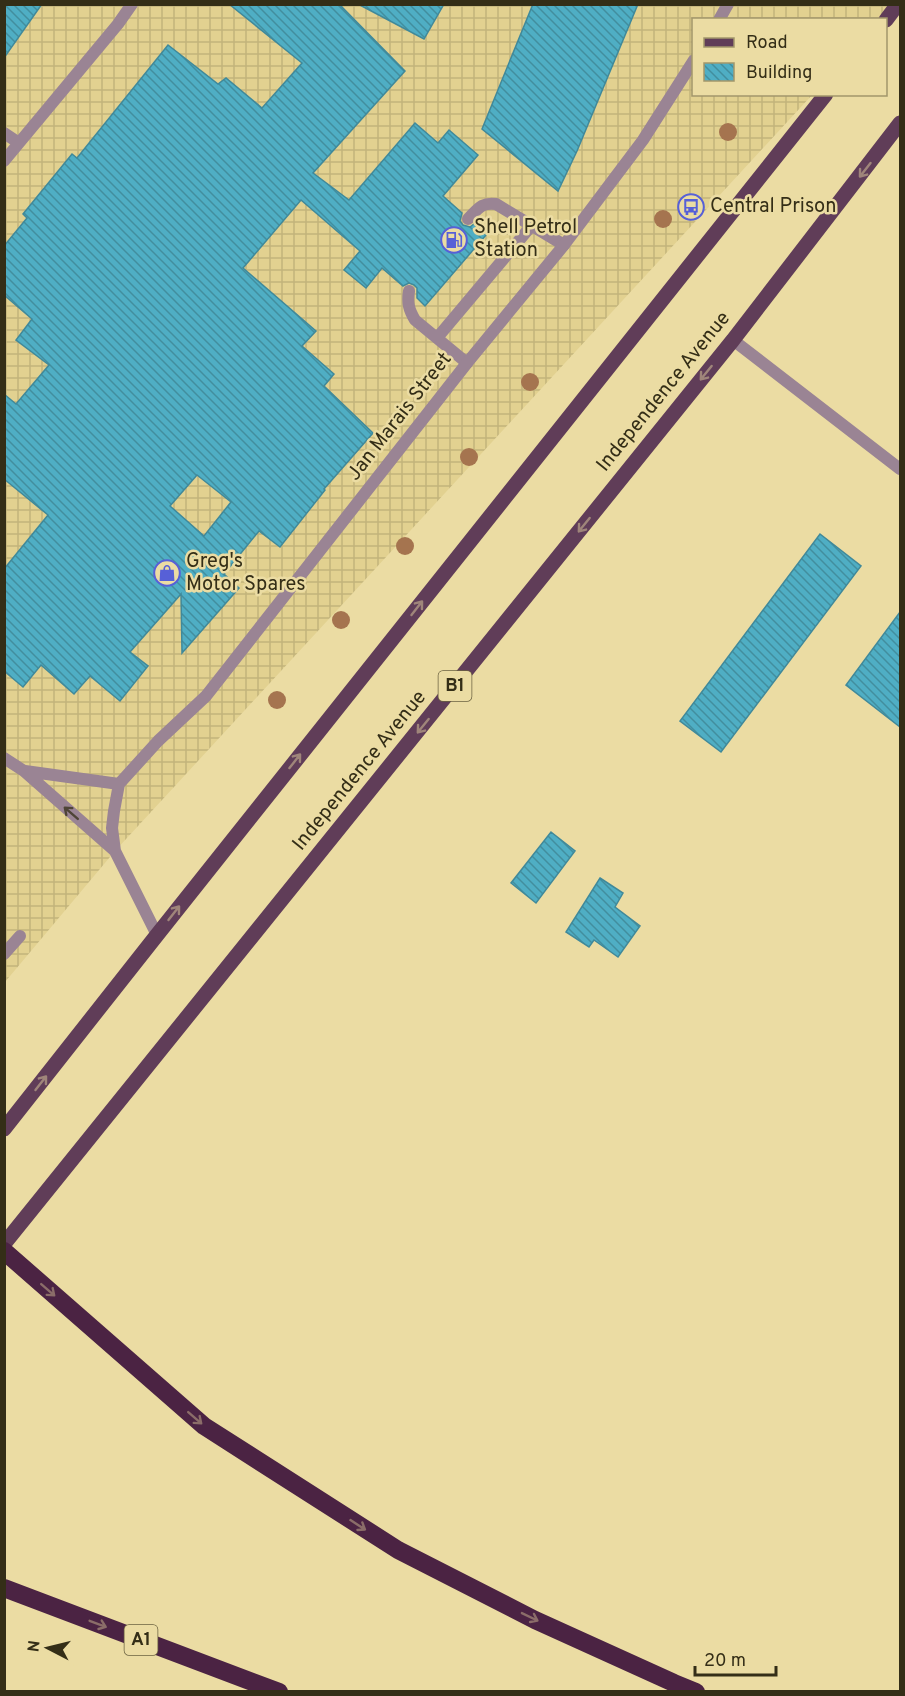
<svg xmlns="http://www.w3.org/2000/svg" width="905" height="1696" viewBox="0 0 905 1696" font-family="Overpass,sans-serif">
<defs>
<pattern id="industrial-grid" width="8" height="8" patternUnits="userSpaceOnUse" patternTransform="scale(1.5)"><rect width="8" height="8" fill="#e2d190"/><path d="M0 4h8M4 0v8" fill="none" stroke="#c2b47b"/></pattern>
<pattern id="building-back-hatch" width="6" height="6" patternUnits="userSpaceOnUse" patternTransform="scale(1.5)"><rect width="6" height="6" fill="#4faec4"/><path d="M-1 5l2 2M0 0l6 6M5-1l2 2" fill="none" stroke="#428e9e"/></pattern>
</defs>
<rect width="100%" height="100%" fill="#ebdca3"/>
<path fill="url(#industrial-grid)" d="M5 5H895L881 19 694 20V94L812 95 115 851 5 982Z"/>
<path fill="url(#building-back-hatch)" stroke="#40899a" stroke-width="1.5" fill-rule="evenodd" d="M4 4H42L4 58Z
M229 4H339L405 71 313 173 349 200 415 123 438 143 449 130 478 155 443 196 462 213 460 221 463 225 470 227 474 224 486 235 425 306 417 298V288L414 285 409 283 403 286 382 268 366 288 344 270 360 251 301 200 243 268 316 331 302 346 334 374 324 386 373 433 324 489 325 490 280 547 259 531 224 574 239 588 182 653 181 594 130 652 148 666 120 701 90 676 74 694 41 665 23 687 4 671V569L48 515 4 479V394L16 404 49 365 16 340 32 319 4 295V246L27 218 23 214 72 154 77 158 168 45 218 84 226 78 262 108 302 63ZM197 475 231 502 204 536 170 506Z
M358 4H444L424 39Z
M533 4H638L577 151 558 191 482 129Z
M820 534 861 566 721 752 680 721Z
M900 612V727L846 685Z
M551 832 575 851 536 903 511 883Z
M600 878 623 893 615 907 640 926 618 957 594 940 589 947 566 932Z"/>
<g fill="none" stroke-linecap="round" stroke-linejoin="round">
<path stroke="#9a8494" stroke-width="12" d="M468 219C478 209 481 202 496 204L564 245
M409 291C407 303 409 310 415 320L467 363
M437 338 532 225
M4 954 20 936"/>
<path stroke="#9a8494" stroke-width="12" d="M719 20 728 4
M4 133 19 143
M4 161 118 24 132 4
M733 340 900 469
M4 758 24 771 115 851 157 935
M25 771 119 784
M115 851 112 828 114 811 119 784 158 741 206 696 467 363 564 245 643 140 694 60"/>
<path stroke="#603d58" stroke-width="15" d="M886 20 898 4
M4 1129 157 935 826 94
M4 1244 733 340 900 123"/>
<path stroke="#4b2343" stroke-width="18" d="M4 1251 204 1426 398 1550 535 1620 674 1683 696 1692
M4 1588 279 1692"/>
</g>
<g fill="#a5744f">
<circle cx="728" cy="132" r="9"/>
<circle cx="663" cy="219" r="9"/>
<circle cx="530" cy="382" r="9"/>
<circle cx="469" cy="457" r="9"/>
<circle cx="405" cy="546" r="9"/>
<circle cx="341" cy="620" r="9"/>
<circle cx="277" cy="700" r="9"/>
</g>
<defs><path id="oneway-shaft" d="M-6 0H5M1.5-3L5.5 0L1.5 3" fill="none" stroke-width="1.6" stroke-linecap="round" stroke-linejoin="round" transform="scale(1.5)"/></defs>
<g stroke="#9f857a">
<use href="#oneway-shaft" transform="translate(865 170) rotate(128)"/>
<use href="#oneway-shaft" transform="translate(706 373) rotate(129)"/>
<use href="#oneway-shaft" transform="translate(584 525) rotate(129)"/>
<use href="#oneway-shaft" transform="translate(417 608) rotate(-52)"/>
<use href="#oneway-shaft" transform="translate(423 726) rotate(129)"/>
<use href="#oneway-shaft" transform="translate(295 761) rotate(-52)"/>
<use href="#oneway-shaft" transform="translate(174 913) rotate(-52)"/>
<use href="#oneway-shaft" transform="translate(41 1083) rotate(-52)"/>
</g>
<use stroke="#4e4436" href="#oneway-shaft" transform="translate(71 813) rotate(-139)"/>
<g stroke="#8b6d69">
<use href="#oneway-shaft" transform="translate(48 1290) rotate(41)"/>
<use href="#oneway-shaft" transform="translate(195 1418) rotate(41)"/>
<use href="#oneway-shaft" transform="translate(358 1525) rotate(33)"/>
<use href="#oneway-shaft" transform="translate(530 1617) rotate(26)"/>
<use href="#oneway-shaft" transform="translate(98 1624) rotate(21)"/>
</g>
<defs>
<g id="bus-ring" transform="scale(1.35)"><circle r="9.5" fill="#ebdca3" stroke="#5760d7" stroke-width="1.5"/><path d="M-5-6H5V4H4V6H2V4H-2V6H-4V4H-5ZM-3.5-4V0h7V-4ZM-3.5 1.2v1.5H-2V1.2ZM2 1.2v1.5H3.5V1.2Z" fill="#5760d7"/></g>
<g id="fuel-ring" transform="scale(1.35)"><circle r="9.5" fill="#ebdca3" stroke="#5760d7" stroke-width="1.5"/><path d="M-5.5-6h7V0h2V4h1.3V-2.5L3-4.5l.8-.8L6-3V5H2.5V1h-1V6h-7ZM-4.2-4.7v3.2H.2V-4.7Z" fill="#5760d7"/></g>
<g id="shop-ring" transform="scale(1.35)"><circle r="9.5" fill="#ebdca3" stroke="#5760d7" stroke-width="1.5"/><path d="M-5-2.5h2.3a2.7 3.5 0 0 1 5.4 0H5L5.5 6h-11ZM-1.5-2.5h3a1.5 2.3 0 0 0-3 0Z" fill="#5760d7"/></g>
</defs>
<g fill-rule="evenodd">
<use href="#bus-ring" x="691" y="207"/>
<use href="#fuel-ring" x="454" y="240"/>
<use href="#shop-ring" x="167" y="573"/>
</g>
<g text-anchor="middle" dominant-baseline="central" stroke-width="5" stroke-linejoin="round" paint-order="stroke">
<g fill="#ebdca3" stroke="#6b6241" stroke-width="1.5">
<rect x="438.5" y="671" width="33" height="30" rx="4.5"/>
<rect x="124.5" y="1625" width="33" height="30" rx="4.5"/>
</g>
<g font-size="18" font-weight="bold" fill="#342e17">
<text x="455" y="686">B1</text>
<text x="141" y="1640">A1</text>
</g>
<g font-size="20" fill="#342e17" stroke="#ebdca3" text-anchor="start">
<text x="710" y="207">Central Prison</text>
<text x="474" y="228">Shell Petrol<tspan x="474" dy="23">Station</tspan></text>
<text x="186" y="562">Greg's<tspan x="186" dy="23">Motor Spares</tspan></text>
</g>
<g font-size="20" fill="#342e17" stroke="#ebdca3">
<text transform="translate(664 392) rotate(-51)">Independence Avenue</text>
<text transform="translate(400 417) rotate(-52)">Jan Marais Street</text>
<text transform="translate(360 771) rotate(-51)">Independence Avenue</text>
</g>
</g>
<rect width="905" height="1696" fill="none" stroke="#342e17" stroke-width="12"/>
<rect x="692" y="18" width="195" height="78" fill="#ebdca3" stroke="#a2966b" stroke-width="1.5"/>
<rect x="704" y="38" width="30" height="9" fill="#603d58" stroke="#a2966b" stroke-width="1.5"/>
<text x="746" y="48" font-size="18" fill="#342e17">Road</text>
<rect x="704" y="63" width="30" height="18" fill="url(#building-back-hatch)" stroke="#a2966b" stroke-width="1.5"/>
<text x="746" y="78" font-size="18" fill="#342e17">Building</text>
<g transform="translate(48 1648) rotate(277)" stroke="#ebdca3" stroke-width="4.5" paint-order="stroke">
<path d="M0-4.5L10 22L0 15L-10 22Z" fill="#342e17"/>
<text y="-9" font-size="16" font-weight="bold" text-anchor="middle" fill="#342e17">N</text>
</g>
<path d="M695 1666v9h81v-9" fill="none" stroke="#342e17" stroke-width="3"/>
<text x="704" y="1666" font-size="18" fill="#342e17" stroke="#ebdca3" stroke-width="4.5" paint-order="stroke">20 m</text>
</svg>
